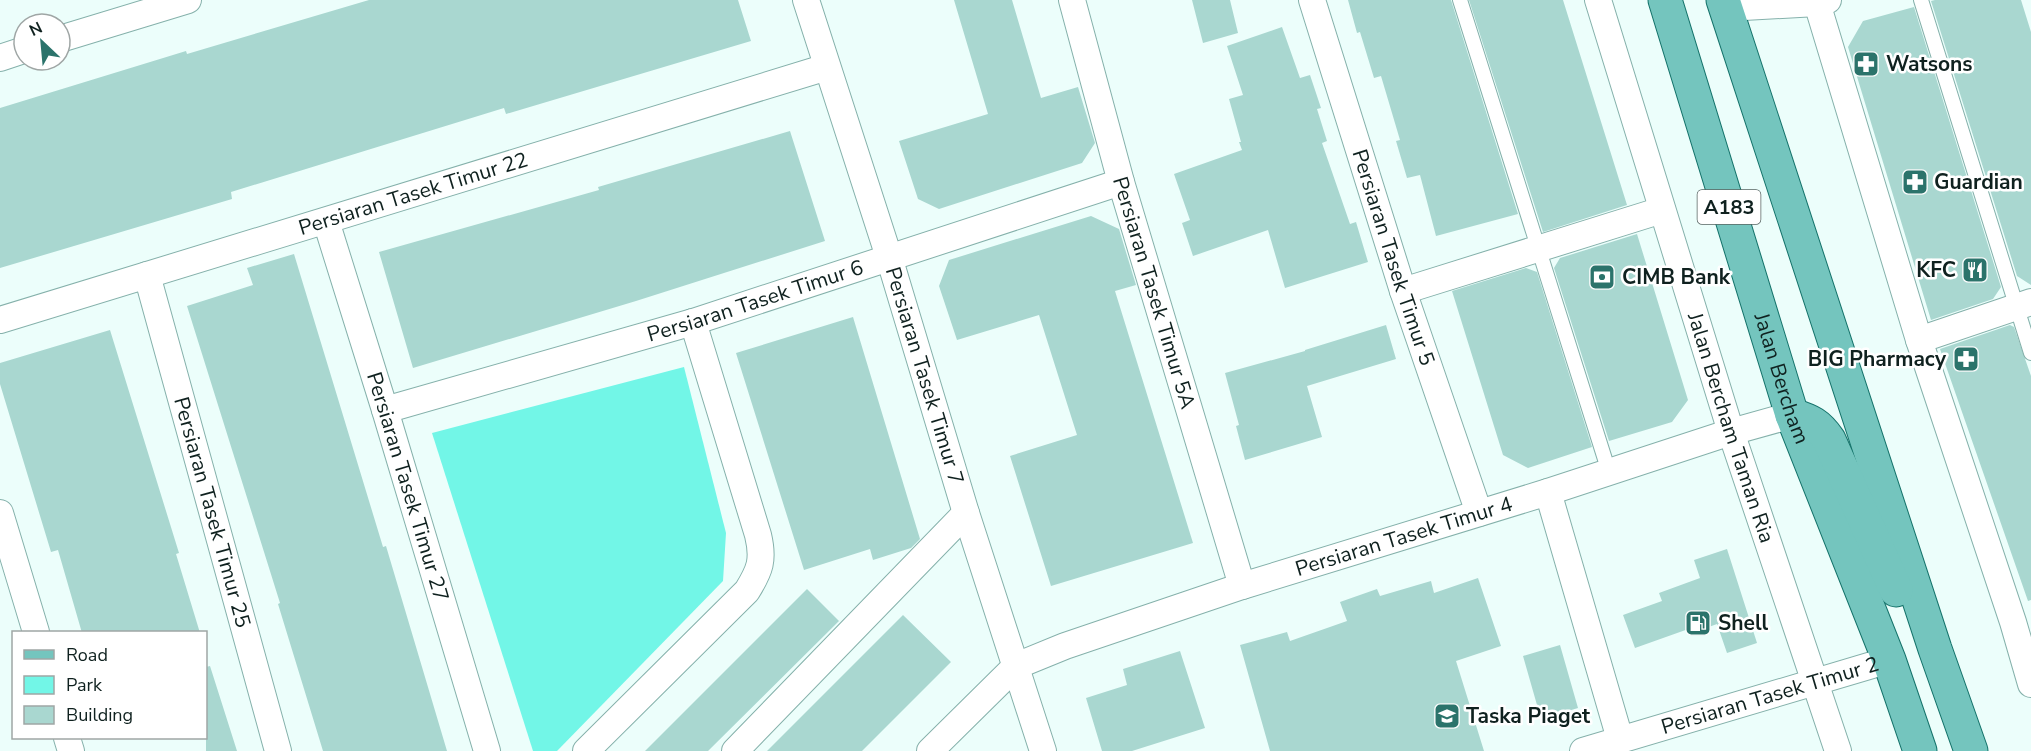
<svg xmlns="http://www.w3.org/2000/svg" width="2031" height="751" viewBox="0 0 2031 751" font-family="'Nunito Sans',sans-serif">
<rect width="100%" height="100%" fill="#ecfefb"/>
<path fill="#72f6e7" d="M684 367 726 533 723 581 557 751H533L432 433Z"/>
<path fill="#a9d7d0" d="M369 0H738L751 41 506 114 504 108 231 192 232 199 0 268V108L186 51 187 54Z
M954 0H1012L1041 98 1078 87 1095 143 1082 163 939 209 918 199 899 141 988 114Z
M1192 0H1230L1238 33 1203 43Z
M1348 0H1451L1518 214 1436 236 1420 175 1407 178 1396 141 1400 140 1381 76 1374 78 1360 32 1357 33Z
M1469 0H1563L1627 205 1543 232Z
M1935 0H2021L2031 32V285L2017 276 1931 1Z
M1914 7 2001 287 1993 299 1931 320 1848 47 1863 21Z
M1282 27 1300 78 1310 75 1321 108 1317 109 1327 141 1322 143 1350 224 1356 222 1368 262 1285 288 1268 230 1193 256 1182 223 1190 220 1174 174 1242 150 1239 142H1241L1229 99 1243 95 1227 46Z
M790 131 825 241 636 301 413 368 379 252 599 190 598 187Z
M1091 216 1119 229 1136 285 1115 291 1193 543 1051 586 1010 456 1077 435 1039 315 957 340 939 286 949 260Z
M1637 234 1688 400 1672 422 1609 441 1554 268 1560 258Z
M294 254 383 547 386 546 447 751H323L278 604 280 603 187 306 253 285 247 268Z
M1526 268 1537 272 1592 447 1528 468 1503 455 1452 291Z
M853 317 920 539 911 548 873 560 870 549 804 570 736 353Z
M1386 325 1396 359 1307 386 1322 437 1245 460 1236 426 1239 425 1225 373 1305 351V350Z
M2010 325 2014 327 2031 376V600L2028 601 1940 349Z
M110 330 179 553 176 554 200 633H82L58 550 51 552 0 384V363Z
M1727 549 1757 643 1727 653 1717 624 1695 632 1694 627 1635 648 1623 615 1662 601 1659 593 1700 578 1694 560Z
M1478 578 1501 646 1456 661 1484 751H1270L1240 645 1287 632 1290 641 1347 621 1340 602 1377 589 1380 596 1431 581 1434 593Z
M807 589 839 621 708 751H645Z
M903 615 951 662 862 751H767Z
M1560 645 1578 708 1541 719 1523 656Z
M1180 651 1205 728 1132 751H1102L1086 698 1127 685 1123 669Z
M210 666 237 751H206V667Z"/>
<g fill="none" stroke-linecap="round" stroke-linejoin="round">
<g stroke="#85b1ab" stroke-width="16">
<path id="lane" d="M1460 0 1609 472
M1921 0 2031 353"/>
</g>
<g stroke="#85b1ab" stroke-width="28">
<g id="street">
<path id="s1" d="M806 0 889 257 966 513 1043 751"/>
<path id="s2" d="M1072 0 1121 182 1242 586"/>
<path id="s3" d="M1312 0 1403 291 1479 513"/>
<path id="s4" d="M1598 0 1731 432 1838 751"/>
<path d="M1817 3 1919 340 2013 622 2031 684"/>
<path d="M1726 8 1817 3 1828 0"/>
<path d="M60 39 188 0"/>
<path d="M0 58 24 50"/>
<path id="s5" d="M326 221 385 410 487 751"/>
<path id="s6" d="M147 275 278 751"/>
<path d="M1403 291 1662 210"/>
<path id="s7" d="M0 320 827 67"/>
<path d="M1919 340 2031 302"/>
<path id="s8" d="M385 410 693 322 1121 182"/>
<path d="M1548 492 1620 739"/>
<path d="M0 513 36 632"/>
<path d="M67 738 71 751"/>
<path d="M586 751 747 591C760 570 764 560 758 535L693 322"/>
<path d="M735 751 966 513"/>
<path id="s9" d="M930 751 1016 666 1065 646 1242 586 1548 492 1731 432 1792 415"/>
<path id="s10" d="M1583 751 1889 660"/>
</g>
</g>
<g stroke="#14726a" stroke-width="35">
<g id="primary">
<path id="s11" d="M1665 0 1792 415 1889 660 1920 751"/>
<path d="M1723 0 1935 649 1971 751"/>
<path d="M1792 415C1811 421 1818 424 1829 440L1896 590"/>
</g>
</g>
<use href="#lane" stroke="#fff" stroke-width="14"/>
<use href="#street" stroke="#fff" stroke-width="26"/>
<use href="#primary" stroke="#74c5be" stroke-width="33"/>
</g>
<defs>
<g id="pharmacy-square" transform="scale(1.35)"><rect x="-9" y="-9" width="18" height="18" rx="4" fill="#2b736b" stroke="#fff"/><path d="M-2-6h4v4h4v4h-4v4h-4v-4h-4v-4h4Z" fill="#fff"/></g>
<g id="restaurant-square" transform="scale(1.35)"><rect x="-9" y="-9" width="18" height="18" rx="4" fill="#2b736b" stroke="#fff"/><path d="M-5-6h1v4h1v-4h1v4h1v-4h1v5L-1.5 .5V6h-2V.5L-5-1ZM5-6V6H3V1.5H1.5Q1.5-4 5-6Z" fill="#fff"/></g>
<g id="bank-square" transform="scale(1.35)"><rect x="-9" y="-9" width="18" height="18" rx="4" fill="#2b736b" stroke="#fff"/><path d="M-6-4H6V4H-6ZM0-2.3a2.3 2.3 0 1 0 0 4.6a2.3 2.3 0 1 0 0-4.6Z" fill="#fff"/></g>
<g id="fuel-square" transform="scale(1.35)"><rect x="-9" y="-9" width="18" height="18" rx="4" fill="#2b736b" stroke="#fff"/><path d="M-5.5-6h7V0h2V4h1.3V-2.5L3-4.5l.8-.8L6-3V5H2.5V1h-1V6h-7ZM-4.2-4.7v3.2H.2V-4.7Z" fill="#fff"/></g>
<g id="school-square" transform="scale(1.35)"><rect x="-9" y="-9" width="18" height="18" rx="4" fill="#2b736b" stroke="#fff"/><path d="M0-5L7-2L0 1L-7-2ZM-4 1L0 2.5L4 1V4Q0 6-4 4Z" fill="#fff"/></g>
</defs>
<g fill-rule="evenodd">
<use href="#pharmacy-square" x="1866" y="64"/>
<use href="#pharmacy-square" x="1915" y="182"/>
<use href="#restaurant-square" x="1975" y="270"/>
<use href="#bank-square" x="1602" y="277"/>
<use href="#pharmacy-square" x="1966" y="359"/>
<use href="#fuel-square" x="1698" y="623"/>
<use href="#school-square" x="1447" y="716"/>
</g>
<g text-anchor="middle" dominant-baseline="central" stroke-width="5" stroke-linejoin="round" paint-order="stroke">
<rect fill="#fff" stroke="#576462" stroke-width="1.5" x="1697.5" y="190" width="63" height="34" rx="4.5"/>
<g font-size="20" font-weight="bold" fill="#0f211f">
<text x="1729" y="207">A183</text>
</g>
<g font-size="21" font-weight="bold" fill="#0f211f" stroke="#fff" text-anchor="start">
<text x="1886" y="64">Watsons</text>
<text x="1934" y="182">Guardian</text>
<text x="1956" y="270" text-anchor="end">KFC</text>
<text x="1622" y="277">CIMB Bank</text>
<text x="1946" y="359" text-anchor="end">BIG Pharmacy</text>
<text x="1718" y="623">Shell</text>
<text x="1466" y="716">Taska Piaget</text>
</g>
<g font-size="21" fill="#0f211f" stroke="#fff">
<text stroke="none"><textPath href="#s7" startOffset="432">Persiaran Tasek Timur 22</textPath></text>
<text stroke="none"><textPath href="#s3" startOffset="270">Persiaran Tasek Timur 5</textPath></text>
<text stroke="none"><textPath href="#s2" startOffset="304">Persiaran Tasek Timur 5A</textPath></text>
<text stroke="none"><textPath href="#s8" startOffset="386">Persiaran Tasek Timur 6</textPath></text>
<text stroke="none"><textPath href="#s1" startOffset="394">Persiaran Tasek Timur 7</textPath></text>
<text stroke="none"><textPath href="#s11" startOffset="396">Jalan Bercham</textPath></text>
<text stroke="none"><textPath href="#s4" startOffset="448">Jalan Bercham Taman Ria</textPath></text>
<text stroke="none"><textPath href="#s5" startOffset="278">Persiaran Tasek Timur 27</textPath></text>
<text stroke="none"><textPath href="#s6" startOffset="246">Persiaran Tasek Timur 25</textPath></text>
<text stroke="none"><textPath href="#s9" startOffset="530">Persiaran Tasek Timur 4</textPath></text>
<text stroke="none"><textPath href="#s10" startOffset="195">Persiaran Tasek Timur 2</textPath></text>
</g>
</g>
<rect x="12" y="631" width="195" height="108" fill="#ffffff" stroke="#9fa6a5" stroke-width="1.5"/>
<rect x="24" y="650" width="30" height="9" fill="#74c5be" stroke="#9fa6a5" stroke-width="1.5"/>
<text x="66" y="661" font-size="18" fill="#0f211f">Road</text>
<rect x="24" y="676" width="30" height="18" fill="#72f6e7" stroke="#9fa6a5" stroke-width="1.5"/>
<text x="66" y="691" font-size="18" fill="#0f211f">Park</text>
<rect x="24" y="706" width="30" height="18" fill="#a9d7d0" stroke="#9fa6a5" stroke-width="1.5"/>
<text x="66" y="721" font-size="18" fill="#0f211f">Building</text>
<g transform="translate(42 42) rotate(334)"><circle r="28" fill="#ffffff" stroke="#9fa6a5" stroke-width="1.5"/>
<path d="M0-4.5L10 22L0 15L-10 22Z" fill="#2b736b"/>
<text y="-9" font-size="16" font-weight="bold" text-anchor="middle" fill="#0f211f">N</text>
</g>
</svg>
